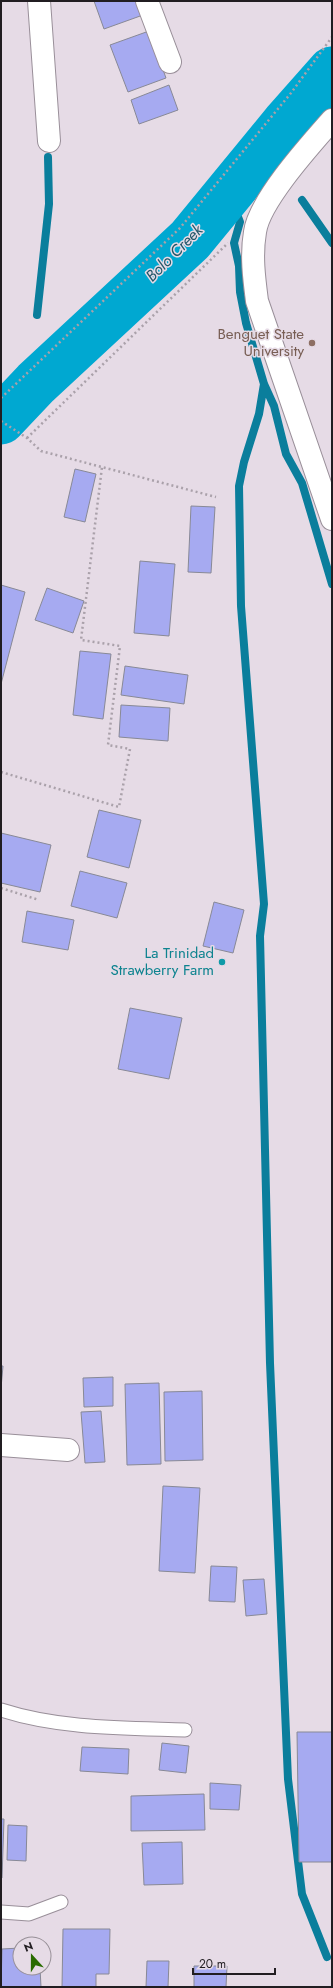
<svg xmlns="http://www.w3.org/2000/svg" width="333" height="1988" viewBox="0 0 333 1988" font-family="Jost,sans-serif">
<rect width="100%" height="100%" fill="#e6dbe6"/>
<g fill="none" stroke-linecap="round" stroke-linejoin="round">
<path stroke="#0a7e9c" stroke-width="8" d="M269 145 277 158
M229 194 240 222 234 243 239 266 240 292 246 323 264 384 274 406 286 454 302 483 332 584
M302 200 332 243
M37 315 49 204 48 157
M36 383 37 372
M264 384 259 414 244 462 239 486 241 606 264 904 260 936 270 1363 288 1779 302 1894 327 1957"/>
<path stroke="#00a8d1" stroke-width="49" d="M1 420 36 383 190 240 286 123 332 71"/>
</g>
<path fill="#a6aaf1" stroke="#888996" d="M94 1H138L143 15 104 29Z
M149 31 166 78 128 92 110 45Z
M169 85 178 110 139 124 131 100Z
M75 469 96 474 85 522 64 517Z
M191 506 215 507 211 573 188 572Z
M140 561 175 564 169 636 134 633Z
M1 585 25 592 1 684Z
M47 588 84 601 73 633 35 620Z
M80 651 111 654 103 719 73 715Z
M125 666 188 675 184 704 121 695Z
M121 705 170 708 168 741 119 737Z
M99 810 141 820 129 868 87 857Z
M1 833 51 845 40 892 1 883Z
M80 871 127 883 117 918 71 906Z
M214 902 244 910 233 953 203 946Z
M27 911 74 920 68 950 22 942Z
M130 1008 182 1018 169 1079 118 1069Z
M1 1366H3L1 1388Z
M113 1377V1406L84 1407 83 1378Z
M159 1383 161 1464 127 1465 125 1384Z
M202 1391 203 1460 165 1461 164 1392Z
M101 1411 105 1462 85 1463 81 1412Z
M163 1486 200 1488 195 1573 159 1571Z
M211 1566 237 1567 235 1602 209 1601Z
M264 1579 267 1614 246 1616 243 1580Z
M297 1732H332V1862H299Z
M162 1743 189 1746 186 1773 159 1770Z
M82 1747 129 1749 128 1774 80 1771Z
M210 1783 241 1785 239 1810 210 1809Z
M204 1794 205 1830 131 1831V1796Z
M1 1819H4L2 1878H1Z
M8 1825 27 1826 26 1861 7 1860Z
M182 1842 183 1884 144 1885 142 1843Z
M63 1929H110L109 1974H96V1987H62Z
M20 1948V1968H40L41 1987H1L2 1949Z
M147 1961H169L168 1987H146Z
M194 1966H227L226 1987H194Z"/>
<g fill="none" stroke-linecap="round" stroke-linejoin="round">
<g stroke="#998f99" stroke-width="15">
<path id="service" d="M1 1710C60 1729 124 1728 185 1730
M1 1912 29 1914 61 1902"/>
</g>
<g stroke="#998f99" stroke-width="24">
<path id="minor" d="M39 1 49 141
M147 1 170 62
M332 120C311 144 259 201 255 232 251 255 254 278 257 301L332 519
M1 1445 68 1450"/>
</g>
<path stroke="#aaa1aa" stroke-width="2.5" stroke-dasharray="2 3" stroke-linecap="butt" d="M1 398 180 228 291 93 332 37
M1 421 27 438 41 451 216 497
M27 438 228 243
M1 772 119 807 130 749 108 745 120 646 81 640 102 467
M1 888 39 900"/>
<use href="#service" stroke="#fff" stroke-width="13"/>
<use href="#minor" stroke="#fff" stroke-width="22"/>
</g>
<circle fill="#8d6e63" stroke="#e6dbe6" stroke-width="1.5" cx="312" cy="343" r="4"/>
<circle fill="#0f9aa8" stroke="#e6dbe6" stroke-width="1.5" cx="222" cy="962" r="4"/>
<g text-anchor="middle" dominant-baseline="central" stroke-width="3" stroke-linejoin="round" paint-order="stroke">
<g font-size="15" fill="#785e54" stroke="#e6dbe6" text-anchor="end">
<text x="304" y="334">Benguet State<tspan x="304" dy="17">University</tspan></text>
</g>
<g font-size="15" fill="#0d838f" stroke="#e6dbe6" text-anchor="end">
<text x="214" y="953">La Trinidad<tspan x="214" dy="17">Strawberry Farm</tspan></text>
</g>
<g font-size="16" font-style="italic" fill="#23586a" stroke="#e6dbe6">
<text transform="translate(174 253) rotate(-45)">Bolo Creek</text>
</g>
</g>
<rect width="333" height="1988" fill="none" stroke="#211d21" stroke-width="4"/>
<g transform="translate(32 1956) rotate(339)"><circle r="19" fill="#e6dbe6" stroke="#978f97"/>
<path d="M0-3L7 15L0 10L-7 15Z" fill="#296b00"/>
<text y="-6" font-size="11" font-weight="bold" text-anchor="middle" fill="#211d21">N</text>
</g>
<path d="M193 1968v6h82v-6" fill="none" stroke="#211d21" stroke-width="2"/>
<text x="199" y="1968" font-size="12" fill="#211d21" stroke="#e6dbe6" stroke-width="3" paint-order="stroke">20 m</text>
</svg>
